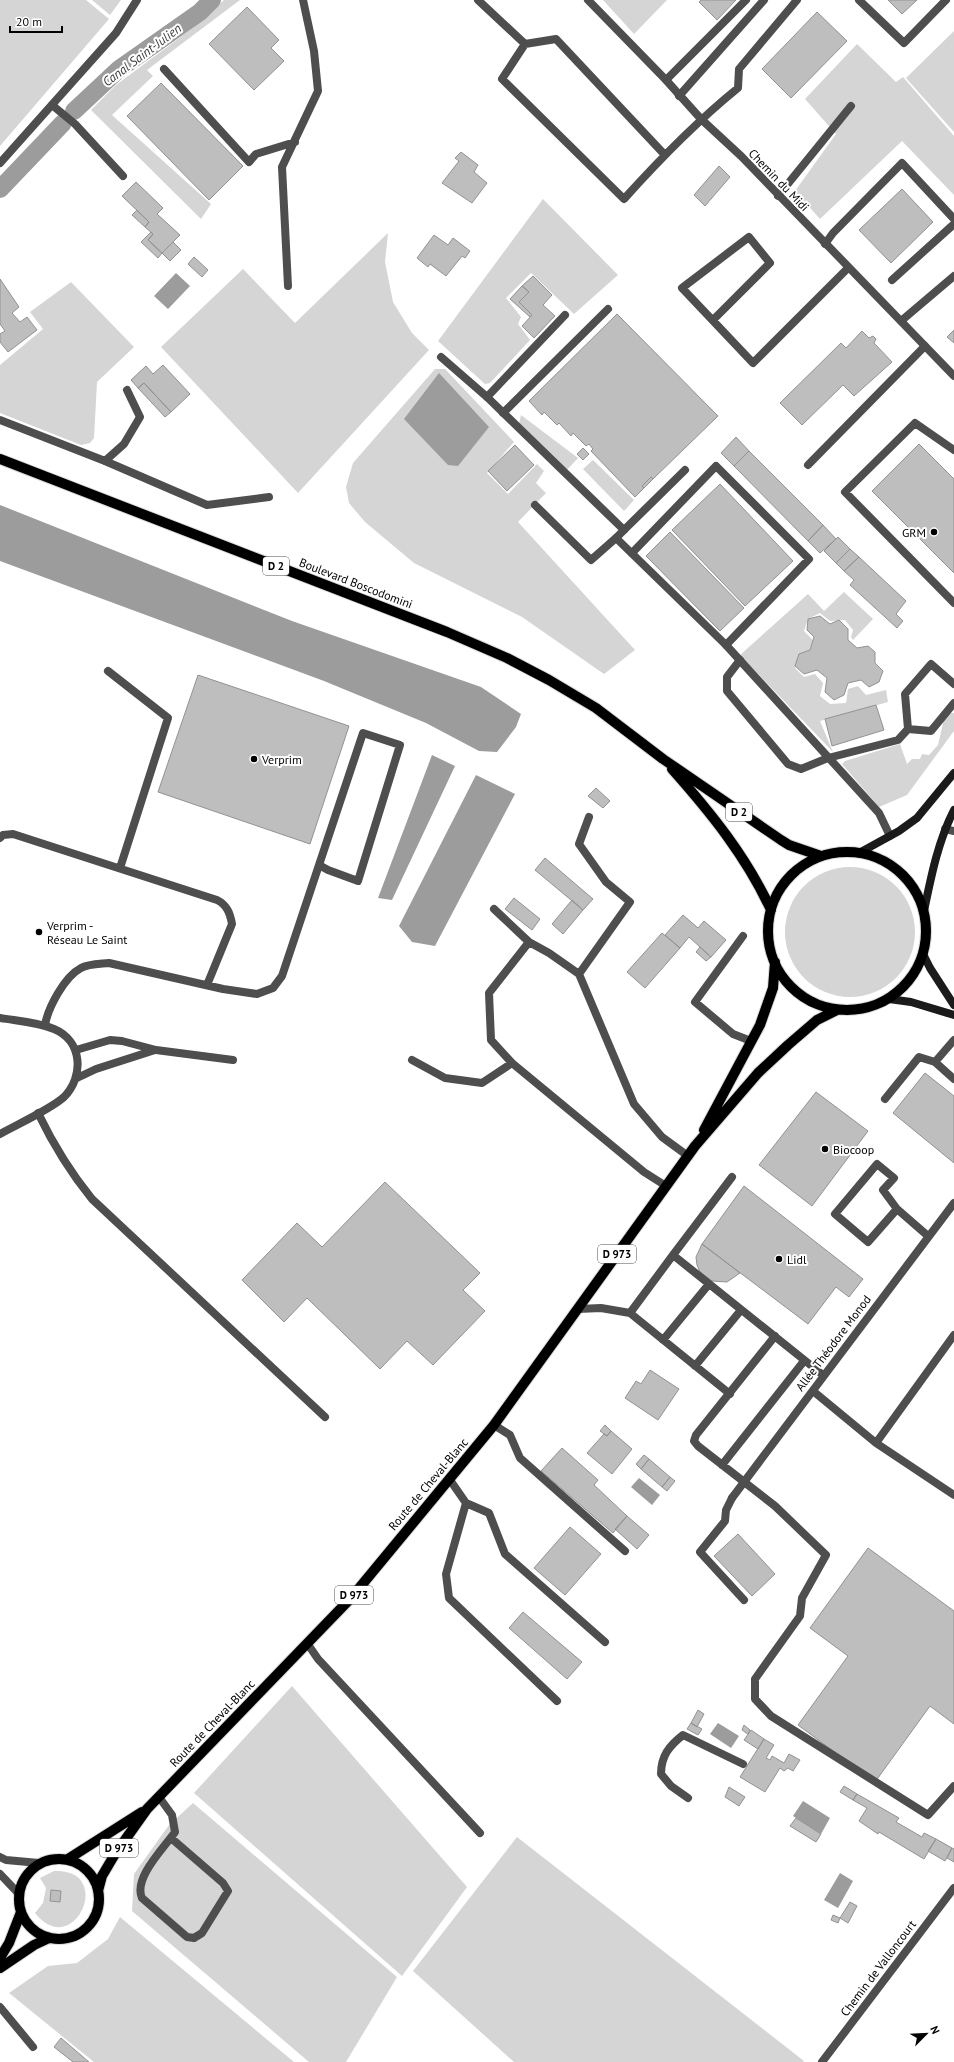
<svg xmlns="http://www.w3.org/2000/svg" width="954" height="2062" viewBox="0 0 954 2062" font-family="'PT Sans',sans-serif">
<rect width="100%" height="100%" fill="#fff"/>
<path fill="#d5d5d5" d="M0 0H86L109 19 0 146Z
M92 0H121L110 15Z
M224 0H240L147 70 153 76 112 115 211 204 201 219 91 110 116 85 194 27Z
M603 0H667L634 34Z
M954 31V132L906 78Z
M857 44 896 82 903 77 954 136V195L902 141 820 219 795 191 836 134 805 99Z
M543 199 618 275 574 314 531 273 506 298 521 317 518 324 530 340 490 383 485 384 438 341Z
M388 233 385 262 393 302 412 333 429 350 298 493 161 347 243 269 295 323Z
M71 282 134 347 97 382 94 438 90 443 81 445 0 413V365L43 329 30 312Z
M435 369H445L514 442 487 473 508 494 537 464 544 471 536 483 546 493 518 522 635 650 604 674 522 617 414 563 365 522 349 503 346 487 353 463Z
M521 415 578 458 566 471 519 424Z
M593 460 634 500 624 511 583 469Z
M844 592 873 619 853 640 851 637 853 630 845 620 830 621 820 613 808 619 804 631 813 640 810 650 799 654 795 668 804 677 815 674 823 683 820 696 830 704 846 703 848 689 858 686 866 695 886 690 888 702 820 721 833 752 740 655 808 594 824 611Z
M951 713H954V731L907 795 879 807 842 764 845 761 900 744 907 764 912 759H920L922 754 929 755 938 745 944 719Z
M785 932a65 65 0 1 1 130 0a65 65 0 1 1-130 0Z
M292 1686 467 1887 402 1976 194 1793Z
M193 1803 397 1977 346 2062H309L132 1911 134 1874 169 1825Z
M517 1837 804 2061 803 2062H514L413 1971Z
M54 1871C116 1868 74 1962 35 1913L43 1903 46 1888 40 1878Z
M120 1917 294 2062H94L9 1993 48 1966 77 1963 108 1939Z"/>
<path fill="#9c9c9c" d="M176 273 190 286 168 309 154 296Z
M439 373 489 427 458 466 448 465 404 419Z
M0 505 292 621 481 687 521 714 516 727 497 752 479 751 426 723 324 681 0 561Z
M432 755 455 766 392 900 378 898Z
M476 775 515 794 435 946 412 942 399 926Z
M639 1478 660 1495 652 1505 631 1487Z
M718 1723 739 1736 731 1748 710 1734Z
M803 1801 830 1818 821 1834 793 1816Z
M840 1873 853 1881 838 1908 824 1900Z"/>
<g fill="none" stroke-linecap="round" stroke-linejoin="round">
<path stroke="#9c9c9c" stroke-width="18" d="M74 111 119 69 200 12 212 0
M0 189 63 123"/>
</g>
<path fill="#bebebe" stroke="#929292" d="M701 0H736L717 20 699 2Z
M888 0H917L902 14Z
M247 7 279 40 271 48 284 61 254 90 209 44Z
M817 12 847 41 791 98 762 69Z
M161 83 243 166 209 200 127 116Z
M461 152 478 165 474 172 487 183 472 203 442 183 459 161 455 158Z
M719 166 730 177 705 206 694 195Z
M136 182 163 208 157 214 180 235 162 253 148 240 153 234 145 227 149 222 122 196Z
M902 189 933 222 891 263 859 230Z
M137 210 149 222 145 227 132 215Z
M151 232 153 234 148 240 162 253 158 258 141 242Z
M434 235 448 245 453 238 470 251 465 258 462 256 446 276 430 264 428 267 417 258Z
M173 242 181 250 170 261 162 253Z
M194 257 208 270 202 277 188 264Z
M533 276 552 295 543 305 555 316 534 338 522 326 532 315 519 302 529 292 522 286Z
M0 279 19 307 12 313 20 322 27 317 37 330 8 352 0 342V334L5 331 0 324Z
M522 286 529 292 519 302 532 315 530 317 510 299Z
M617 314 718 416 653 479 651 477 642 486 644 488 635 497 591 451 593 449 589 444 586 446 573 433 571 436 559 423 557 425 544 412 542 415 529 401Z
M954 330V343L947 337Z
M862 331 869 338 873 336 876 339 874 343 892 362 854 396 843 385 802 425 780 403 841 343 846 348Z
M163 365 190 394 171 412 144 383 138 388 131 380 146 366 153 374Z
M144 383 171 412 165 417 138 388Z
M736 437 749 451 734 466 721 453Z
M919 444 954 479V573L872 491Z
M515 445 534 465 507 491 488 471Z
M583 448 589 454 583 460 577 454Z
M749 451 823 525 808 541 734 466Z
M651 477 653 479 644 488 642 486Z
M720 484 793 561 745 606 672 530Z
M823 525 836 539 820 553 808 541Z
M670 532 744 608 720 631 646 556Z
M838 537 850 549 836 563 824 551Z
M850 549 859 557 844 571 836 563Z
M859 557 906 601 896 614 903 621 897 628 850 585 854 580 844 571Z
M820 616 830 624 839 620 848 629V640L857 648 868 646 875 652V663L883 671 879 682 869 687 861 680 848 683 844 695 834 700 825 692 827 678 817 670 804 674 795 666 799 654 810 650 814 637 807 630 808 619Z
M198 675 349 726 310 844 158 792Z
M876 705 884 730 832 746 825 719Z
M596 788 610 801 603 808 588 796Z
M545 858 593 899 583 910 535 870Z
M514 898 540 919 532 930 505 909Z
M572 900 583 910 563 934 552 924Z
M683 915 698 928 704 921 726 940 711 957 689 937 680 948 665 935Z
M662 933 680 948 645 988 627 972Z
M700 947 711 957 706 961 696 952Z
M925 1073 954 1096V1163L893 1113Z
M816 1092 868 1131 812 1206 759 1165Z
M385 1182 480 1273 463 1290 485 1311 433 1365 407 1341 380 1369 307 1298 284 1322 242 1280 297 1223 322 1247Z
M744 1186 863 1279 849 1297 836 1287 808 1324 702 1244Z
M702 1244 740 1273 727 1282 712 1281 700 1272 697 1265 696 1257Z
M650 1370 679 1389 658 1420 625 1398 636 1381 641 1384Z
M605 1425 611 1431 607 1436 600 1431Z
M611 1431 632 1449 612 1474 587 1453 604 1434 607 1436Z
M562 1448 598 1480 594 1485 627 1516 613 1533 541 1471Z
M644 1455 649 1459 641 1469 636 1464Z
M649 1459 670 1477 662 1487 641 1469Z
M670 1477 675 1481 667 1491 662 1487Z
M627 1516 649 1535 637 1549 615 1529Z
M570 1527 601 1554 565 1595 534 1568Z
M738 1534 775 1574 752 1596 714 1556Z
M868 1548 954 1611V1724L930 1706 875 1782 798 1725 848 1656 810 1628Z
M523 1612 582 1662 567 1679 509 1628Z
M698 1710 704 1714 697 1727 691 1723Z
M691 1723 702 1729 698 1735 687 1729Z
M744 1725 750 1730 748 1734 742 1730Z
M751 1730 764 1739 758 1749 744 1740Z
M764 1739 774 1745 766 1758 770 1760 772 1756 784 1763 789 1754 800 1760 793 1771 788 1768 784 1771 780 1768 765 1792 740 1777Z
M844 1786 857 1794 853 1800 840 1792Z
M729 1787 745 1797 739 1806 725 1797Z
M857 1794 899 1818 896 1822 922 1837 924 1833 936 1839 924 1859 879 1832 878 1834 859 1821 867 1808 853 1800Z
M796 1818 821 1834 816 1842 790 1826Z
M936 1839 952 1848 945 1861 928 1851Z
M952 1848 954 1849V1862L947 1858Z
M51 1890 61 1891 60 1902 50 1901Z
M850 1902 857 1906 848 1923 840 1918Z
M833 1915 840 1918 838 1923 831 1920Z
M61 2038 89 2062H73L54 2047Z"/>
<g fill="none" stroke-linecap="round" stroke-linejoin="round">
<g stroke="#dbdbdb" stroke-width="12">
<path id="primary" d="M0 459 447 632 507 658 549 680 596 708 663 759 781 840 789 845 821 856
M672 769C711 813 746 856 771 910
M768 931a79 79 0 1 1 158 0a79 79 0 1 1-158 0Z
M704 1130 760 1025 773 988 775 962
M19 1899a40 40 0 1 1 80 0a40 40 0 1 1-80 0Z
M68 1859 142 1812
M98 1891 102 1876 115 1854 147 1809 351 1598 494 1425 695 1146 758 1073 788 1045 817 1020 837 1010
M0 1958 9 1943 21 1912
M0 1968 34 1945 49 1938"/>
</g>
<path stroke="#4e4e4e" stroke-width="8" d="M478 0 525 44
M859 0 904 43 946 0
M164 69 249 162 256 154 295 142
M666 80 746 0
M679 96 764 0
M52 105 75 124 123 176
M664 154 556 39 525 44 502 79 624 199C660 159 696 122 738 88L739 69 797 0
M778 196 851 106
M825 244 833 233 902 163 954 219
M892 280 954 224
M288 286 282 167 318 91 314 51 303 0
M713 320 770 263 749 237 682 288 753 363 848 268
M901 321 954 276
M487 397 565 315
M503 413 608 309
M0 420 105 461 207 505 269 497
M954 450 915 423 845 492 954 603
M105 461 124 444 140 417 127 390
M808 465 925 346
M535 505 591 560 616 538
M624 530 685 470
M632 553 716 466 809 559 726 645
M740 660 727 677V691L788 764 801 769 828 758 898 740 908 729
M108 671 168 718 120 868
M954 684 931 664 905 694 908 729 931 731 954 703
M589 817 579 844 606 882 630 902 579 974 634 1104 662 1137 688 1156
M945 829 954 831
M0 838 3 835 13 834 217 900C227 905 230 913 232 924L207 985
M494 909 529 942 489 993 491 1040 512 1063
M743 936 695 1002 733 1034 751 1041
M529 942 549 953 579 974
M45 1025C48 1008 64 977 81 968 88 964 100 964 109 963L223 989 257 994 273 988 282 976 319 865 328 870 358 881 400 745 363 733 319 865
M412 1060 445 1078 482 1083 512 1063 644 1172 666 1186
M935 1062 954 1079
M885 1099 919 1057 935 1062 954 1040
M38 1113C53 1144 70 1172 92 1199L325 1417
M732 1177 673 1255 823 1375
M897 1209 868 1242 835 1214 877 1164 894 1178 883 1190 897 1209 928 1236
M673 1255 630 1313 730 1394
M578 1309 601 1308 630 1313
M775 1336 696 1435 694 1441 698 1446 775 1506 826 1555 802 1598 800 1616 755 1679V1699L771 1716 928 1815 954 1786
M663 1340 709 1284
M695 1366 741 1310
M813 1391 876 1443 954 1495
M494 1425 510 1435 520 1458 625 1551
M876 1443 954 1335
M722 1465 804 1361
M450 1480 466 1503 446 1574 449 1598 557 1701
M732 1498 726 1510 725 1521 700 1552 744 1600
M466 1503 489 1513 505 1554 605 1642
M307 1643 318 1659 480 1833
M159 1797 172 1815 175 1832C164 1848 133 1878 142 1898L187 1937 194 1938 202 1933 228 1891 223 1883 171 1838
M688 1798 671 1786 661 1774C661 1756 669 1746 683 1735L743 1764
M0 2007 33 2047"/>
<path stroke="#4e4e4e" stroke-width="8" d="M588 0 666 80 701 119 741 156 954 376
M0 163 116 33 137 0
M441 357 487 397 624 530 616 538 726 645 879 813 890 836
M0 1018C18 1021 37 1022 54 1029 83 1041 84 1077 64 1097 51 1109 16 1125 0 1134
M76 1050 110 1040 122 1041 156 1050 233 1060
M77 1078 96 1069 155 1050
M732 1498 954 1203
M0 1857 6 1860 39 1863
M0 1874 19 1894
M822 2062 954 1888"/>
<path stroke="#1b1b1b" stroke-width="8" d="M859 853 899 831 917 818 954 773
M924 911C931 877 938 841 954 810
M923 954 930 968 954 1005
M889 999 911 1002 954 1015"/>
<use href="#primary" stroke="#000" stroke-width="10"/>
</g>
<g fill="#000" stroke="#fff" stroke-width="1.5">
<circle cx="934" cy="532" r="4"/>
<circle cx="254" cy="759" r="4"/>
<circle cx="39" cy="932" r="4"/>
<circle cx="825" cy="1149" r="4"/>
<circle cx="779" cy="1259" r="4"/>
</g>
<g text-anchor="middle" dominant-baseline="central" stroke-width="4" stroke-linejoin="round" paint-order="stroke">
<g fill="#fff" stroke="#4c4c4c" stroke-width="1">
<rect x="263" y="557" width="26" height="18" rx="3"/>
<rect x="726" y="803" width="26" height="18" rx="3"/>
<rect x="598" y="1245" width="38" height="18" rx="3"/>
<rect x="335" y="1586" width="38" height="18" rx="3"/>
<rect x="100" y="1839" width="38" height="18" rx="3"/>
</g>
<g font-size="11" font-weight="bold" fill="#000">
<text x="276" y="566">D 2</text>
<text x="739" y="812">D 2</text>
<text x="617" y="1254">D 973</text>
<text x="354" y="1595">D 973</text>
<text x="119" y="1848">D 973</text>
</g>
<g font-size="12" fill="#000" stroke="#fff">
<text transform="translate(779 180) rotate(46)">Chemin du Midi</text>
<text transform="translate(356 583) rotate(21)">Boulevard Boscodomini</text>
<text transform="translate(833 1343) rotate(-53)">Allée Théodore Monod</text>
<text transform="translate(428 1484) rotate(-50)">Route de Cheval-Blanc</text>
<text transform="translate(212 1723) rotate(-46)">Route de Cheval-Blanc</text>
<text transform="translate(878 1968) rotate(-53)">Chemin de Valloncourt</text>
</g>
<g font-size="12" fill="#000" stroke="#fff" text-anchor="start">
<text x="926" y="532" text-anchor="end">GRM</text>
<text x="262" y="759">Verprim</text>
<text x="47" y="925">Verprim -<tspan x="47" dy="14">Réseau Le Saint</tspan></text>
<text x="833" y="1149">Biocoop</text>
<text x="787" y="1259">Lidl</text>
</g>
<g font-size="13" font-style="italic" fill="#3d3d3d" stroke="#fff">
<text transform="translate(142 55) rotate(-37)">Canal Saint-Julien</text>
</g>
</g>
<g transform="translate(926 2034) rotate(66)" stroke="#ffffff" stroke-width="3" paint-order="stroke">
<path d="M0-3L7 15L0 10L-7 15Z" fill="#000000"/>
<text y="-6" font-size="11" font-weight="bold" text-anchor="middle" fill="#000000">N</text>
</g>
<path d="M10 26v6h52v-6" fill="none" stroke="#000000" stroke-width="2"/>
<text x="16" y="26" font-size="12" fill="#000000" stroke="#ffffff" stroke-width="3" paint-order="stroke">20 m</text>
</svg>
